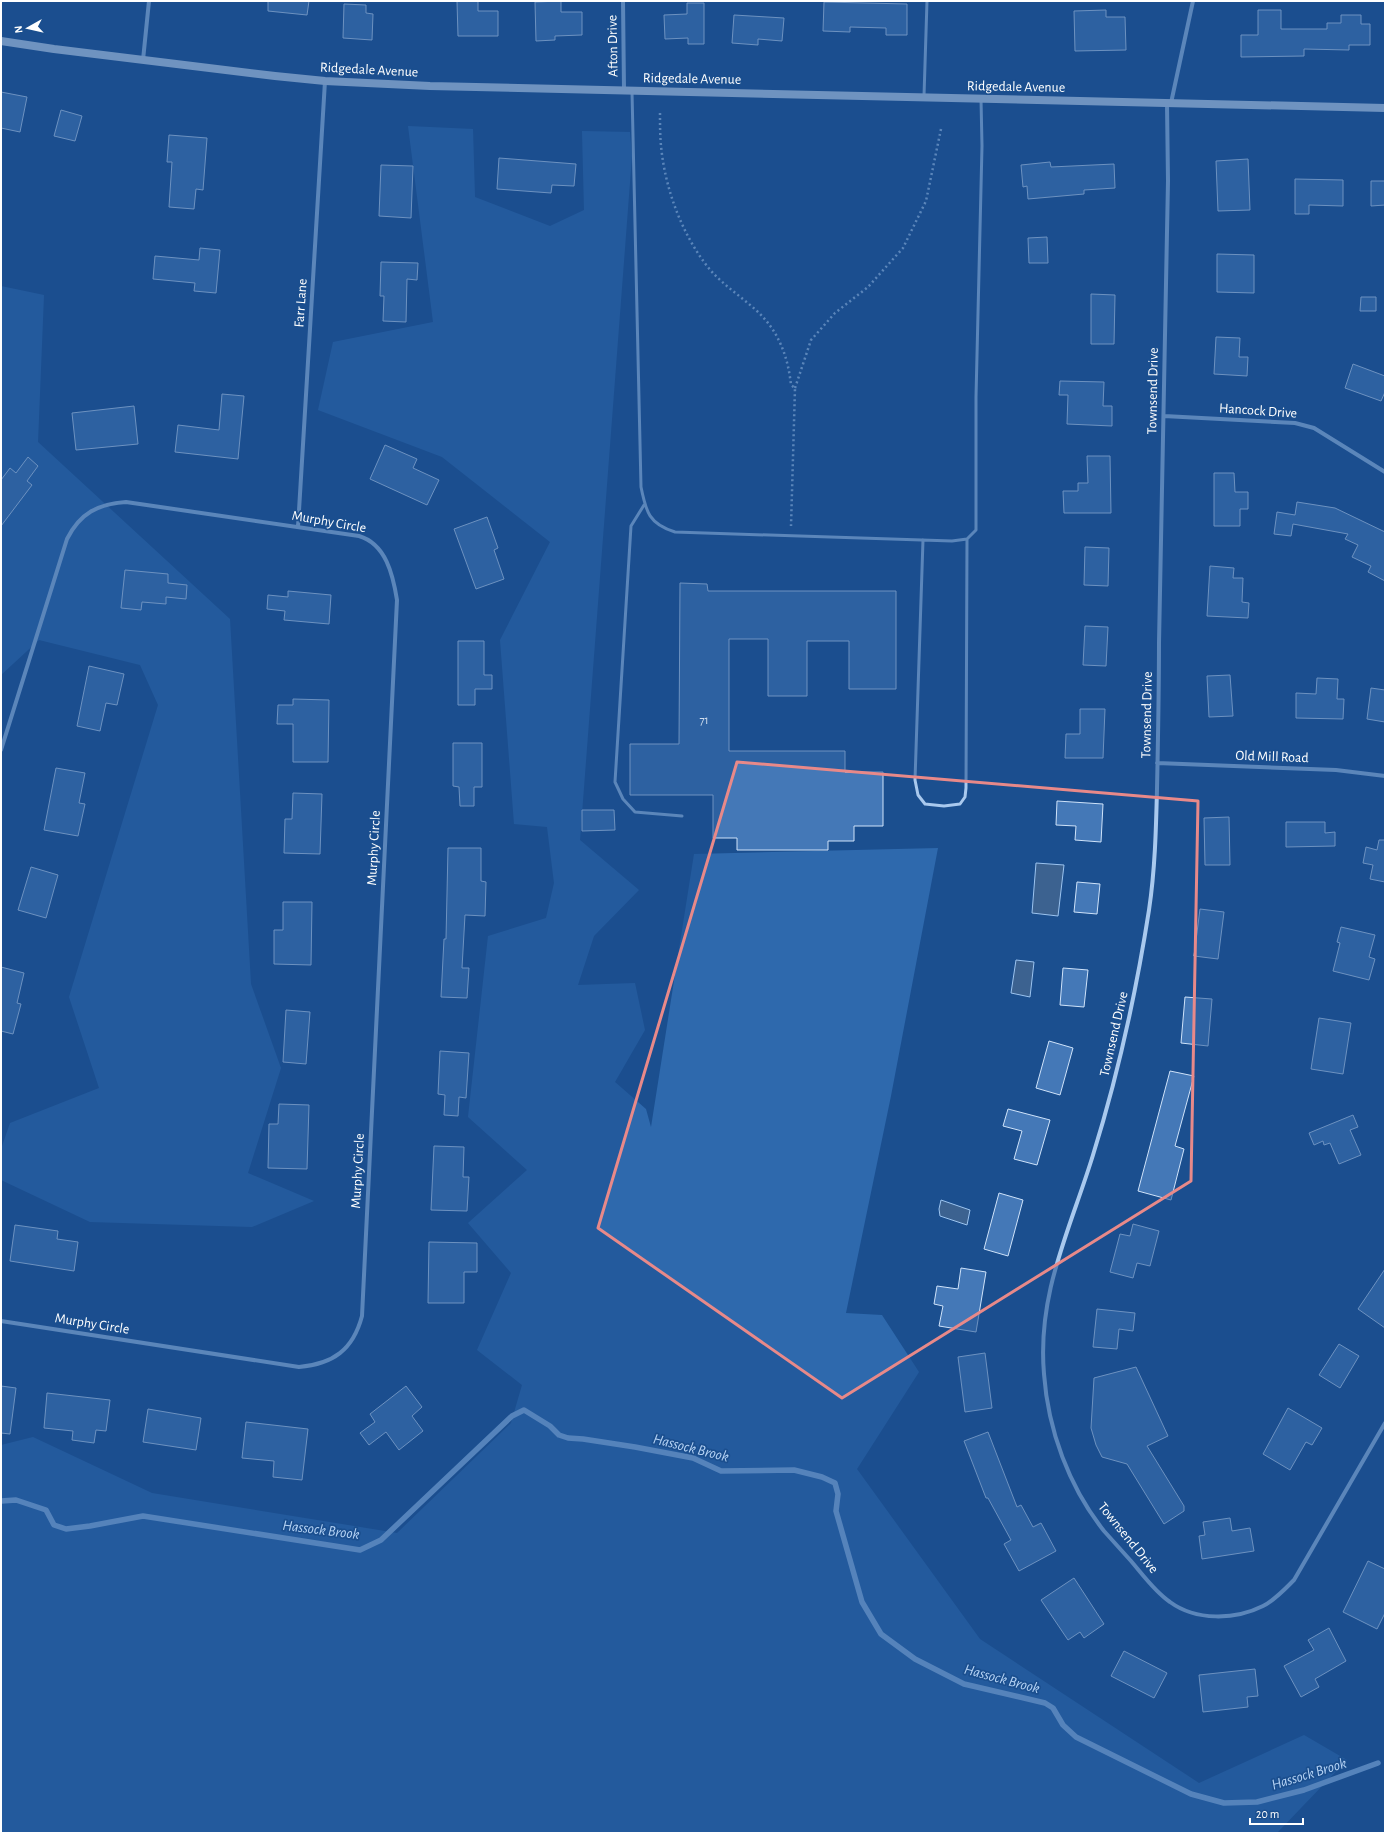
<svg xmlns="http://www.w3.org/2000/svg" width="1386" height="1834" viewBox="0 0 1386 1834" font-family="'Alegreya Sans',sans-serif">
<rect width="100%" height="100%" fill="#1b4f8f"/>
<path fill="#2e69ad" d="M408 126 473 129 475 197 550 226 584 210 582 131 630 132 632 156 580 840 639 890 594 936 578 985 635 983 645 1030 615 1082 646 1109 651 1127 694 854 938 848 891 1096 846 1313 882 1315 919 1372 857 1469 980 1639 1199 1783 1304 1735 1347 1760 1277 1833H1V1445L33 1437 152 1493 397 1533 511 1423 522 1385 477 1350 511 1273 468 1223 527 1170 468 1117 488 936 546 918 554 883 547 827 514 824 500 640 550 542 442 457 318 410 333 342 433 322Z
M1 286 44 295 38 442 230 619 251 984 281 1068 248 1173 314 1201 252 1227 90 1222 1 1180V1149L10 1123 99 1088 69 997 158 705 140 665 39 640 1 675Z"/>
<path fill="#3c6290" stroke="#9cc4f0" d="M1036 863 1064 865 1058 916 1032 913Z
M1016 960 1034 962 1030 997 1011 993Z
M941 1200 970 1210 967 1225 940 1216 939 1209Z"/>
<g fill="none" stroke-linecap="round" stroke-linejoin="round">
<path stroke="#9cc4f0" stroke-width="5.5" d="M1 1501 16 1500 46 1510 54 1525 66 1529 90 1526 143 1516 360 1550 381 1540 512 1416 524 1410 550 1426 559 1435 568 1438 583 1439 635 1447 693 1458 721 1471 794 1470 822 1477 835 1483 838 1494 836 1511 862 1602 881 1634 915 1659 964 1684 1045 1703 1053 1708 1063 1725 1076 1737 1191 1794 1224 1803 1257 1802 1304 1790 1378 1763"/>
</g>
<path fill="#4478b7" stroke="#cfe3fa" d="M268 1H309L307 15 268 11Z
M457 1H478V11H498V36H458Z
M561 1V12H582V35L555 36V40L536 41 535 2Z
M824 2 907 4V35H886V28L850 27V32L823 31Z
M687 3H704V44H688V38L665 39 664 15 687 14Z
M344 4 366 5V13L373 14 372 40 343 38Z
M1106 10V17H1125L1126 50 1075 51 1074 11Z
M1258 10H1281V29H1327V23H1341V15H1361V24H1370V45H1349V50L1304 49V56L1241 57V35H1258Z
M734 15 784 18 782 41 758 39V45L732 43Z
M1 92 27 97 20 132 1 128Z
M61 110 82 116 75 141 54 136Z
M169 135 207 138 203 190 196 189 194 209 169 207 172 162H167Z
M499 158 576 164 574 186 552 185 551 193 497 189Z
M1248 159 1250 210 1218 211 1216 161Z
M1050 162 1051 167 1114 164 1115 188 1084 190V194L1028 199 1027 186 1023 187 1021 165Z
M381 165 413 166 411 218 379 216Z
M1295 179 1343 180V206L1309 205V214H1295Z
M1371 181H1385V205L1371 206Z
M1047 237 1048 263H1029L1028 238Z
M200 248 220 250 216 293 194 291 195 283 153 279 155 256 199 260Z
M1217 254 1254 255V293L1217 292Z
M381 262 418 263 417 280 407 279 406 322 383 321 384 296H380Z
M1091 294 1115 295 1114 344H1091Z
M1361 297H1376V311H1360Z
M1216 337 1240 338 1239 357H1248L1247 376 1214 374Z
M1353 364 1385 376V392L1381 401 1345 388Z
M1060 381 1104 382 1103 406H1112V426L1067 424 1068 395H1059Z
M222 394 244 396 238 459 175 452 178 425 219 430Z
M134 406 138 444 76 450 72 413Z
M385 445 417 459 413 468 439 480 427 505 370 479Z
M1087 456H1110L1111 513H1064L1063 491H1078V483H1088Z
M28 457 38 466 27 481 32 485 1 526V480L10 468 16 473Z
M1214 473H1234L1235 492H1248V509H1240V526H1214Z
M1297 502 1335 508 1385 532V581L1368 572 1371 566 1352 557 1358 545 1345 539 1348 534 1293 524 1291 536 1274 534 1277 512 1295 515Z
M487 517 498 548 494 550 504 579 476 589 454 529Z
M1085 547 1109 548 1108 586 1084 585Z
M1210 566 1234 568 1233 578H1243L1242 602 1249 603 1248 618 1207 616Z
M125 570 168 574V583L187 585 186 599 166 597V604L142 602 141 610 121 608Z
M680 583 707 584 708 591H896V689H849V641H807V696H768V639H729V751H845V772H883V826H854V841H828V850H737V838H713V795H630V744H679Z
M288 591 331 595 329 624 284 620 285 611 267 609 268 595 288 597Z
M1085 626 1108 627 1106 666 1083 665Z
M458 641H484V675H492V689H475V705H458Z
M89 666 124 674 117 705 106 703 100 731 77 726Z
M1230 675 1233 716 1209 717 1207 676Z
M1317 678 1338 679 1337 699H1344L1343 719 1296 718V693L1316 694Z
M1371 688 1385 690V722L1367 719Z
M293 699 329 700 328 762H293V724H277L278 705H293Z
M1080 709H1105L1103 758H1065L1066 734H1080Z
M453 743H482V787H474V806H460L459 787 453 786Z
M56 768 85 773 79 803 85 804 78 836 44 830Z
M293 793 322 794 320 854 284 853 285 819H292Z
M1057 801 1103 804 1101 842 1075 840 1076 826 1056 825Z
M582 810H614L615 830 582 831Z
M1229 817 1230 865H1205L1204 818Z
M1286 822H1325V833L1335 832V846L1286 847Z
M1379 840H1385V882L1370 879 1373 865 1363 863 1366 847 1377 850Z
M448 848H481V881L486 882 485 916 465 915 462 968H469L467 998 441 997 444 939H446Z
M31 867 58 875 46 918 18 910Z
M1077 882 1100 884 1097 914 1074 912Z
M283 902H312L311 965 274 964V930H283Z
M1200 909 1224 912 1218 959 1194 956Z
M1341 927 1375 935 1369 957 1375 959 1369 980 1333 971 1340 943 1337 942Z
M1 967 24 973 17 1003 21 1004 13 1034 1 1031Z
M1063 968 1088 970 1084 1007 1060 1005Z
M1185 997 1212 999 1208 1046 1181 1043Z
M286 1010 310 1012 306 1064 283 1062Z
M1319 1018 1351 1023 1343 1074 1311 1069Z
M1049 1041 1073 1048 1060 1095 1036 1088Z
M440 1051 469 1053 466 1098 459 1097 458 1116 444 1115 445 1095 438 1094Z
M1170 1071 1194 1076 1175 1146 1184 1149 1171 1200 1138 1191Z
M279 1104 309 1105 307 1169 268 1168 269 1124H278Z
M1008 1109 1050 1120 1037 1165 1014 1159 1022 1131 1003 1126Z
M1353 1115 1358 1127 1350 1130 1361 1155 1339 1164 1330 1143 1324 1145 1323 1141 1314 1145 1309 1133Z
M434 1146 464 1147 463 1177H469L467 1211 431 1210Z
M999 1193 1023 1200 1008 1256 984 1249Z
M1133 1224 1159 1231 1150 1266 1137 1263 1133 1278 1110 1272 1120 1234 1130 1236Z
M15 1225 58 1231 57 1239 78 1242 74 1271 10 1261Z
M429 1242 477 1243V1272H464V1303H428Z
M961 1268 986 1272 976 1332 939 1326 943 1306 934 1304 937 1286 958 1289Z
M1385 1269V1328L1358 1309Z
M1097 1309 1135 1313 1133 1331 1119 1329 1117 1349 1093 1347Z
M1339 1344 1359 1356 1340 1388 1319 1375Z
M985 1353 992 1408 965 1412 958 1357Z
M1136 1367 1168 1436 1147 1446 1184 1506V1511L1164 1524 1127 1464 1102 1457 1096 1445 1091 1428 1094 1378Z
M1 1386 16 1388 10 1434 1 1433Z
M406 1386 422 1407 412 1416 423 1431 399 1450 386 1432 369 1445 360 1433 375 1422 370 1414Z
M47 1393 110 1400 106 1431 96 1430 94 1443 72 1440 73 1431 44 1428Z
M1288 1408 1322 1428 1312 1445 1306 1442 1290 1470 1263 1454Z
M148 1409 201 1418 196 1450 143 1442Z
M246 1422 308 1429 302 1480 273 1477 274 1461 242 1458Z
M988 1432 1017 1507 1021 1505 1033 1527 1041 1523 1056 1551 1019 1571 1004 1544 1011 1540 988 1498H986L964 1441Z
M1230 1518 1232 1531 1250 1528 1254 1551 1202 1559 1199 1536 1205 1535 1203 1522Z
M1368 1561 1385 1569V1613L1377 1629 1343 1612Z
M1074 1578 1104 1624 1084 1638 1080 1632 1068 1640 1041 1600Z
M1329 1628 1346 1661 1315 1679 1319 1687 1301 1697 1284 1666 1314 1650 1308 1640Z
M1124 1651 1167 1673 1154 1698 1111 1676Z
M1255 1669 1258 1696 1247 1697 1248 1707 1203 1712 1199 1675Z"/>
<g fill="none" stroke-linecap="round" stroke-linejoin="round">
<path stroke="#a9c9ee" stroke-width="2.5" stroke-dasharray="2 3" stroke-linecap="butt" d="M660 113C660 124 660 135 661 146 665 187 680 229 704 262 719 283 740 295 758 312 779 332 788 357 791 385L795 388 791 526
M795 388 811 340 835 313 868 287 903 248 926 201 941 129"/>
<path stroke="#a9c9ee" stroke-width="3" d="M632 92 641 487C646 512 649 524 675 532L952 541 967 539 976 530V397L982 146 981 99
M924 96 927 1
M644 505 631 526 615 782 623 799 635 812 682 816
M923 540 915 780 918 795 925 804 944 806 960 804 965 797 966 788 967 539"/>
<path stroke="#a9c9ee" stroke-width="4" d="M623 1 624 90
M143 60 149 1
M1171 103 1193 1
M1167 104 1168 181C1165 335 1162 489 1159 643 1159 692 1158 741 1157 789 1156 830 1155 870 1149 910 1136 993 1118 1075 1093 1155 1070 1230 1037 1293 1044 1374 1048 1430 1069 1487 1104 1531 1113 1541 1122 1551 1131 1561 1143 1575 1155 1592 1170 1602 1196 1621 1235 1620 1263 1606 1275 1600 1284 1590 1294 1580L1385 1423
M1164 416 1295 423 1314 428 1385 472
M298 527 325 81
M1 750 67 539C80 513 98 504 126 502L359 536C386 544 393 575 397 600L362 1316C353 1350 333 1364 299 1367L1 1321
M1157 763 1336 770 1385 776"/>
<path stroke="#d6e6fa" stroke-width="8" d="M1 41 54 49 275 76 325 81 430 86 1385 108"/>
</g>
<path d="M0 0H1386V1834H0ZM737 762 1198 801 1191 1181 842 1398 598 1228Z" fill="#1b4f8f" fill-opacity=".55" fill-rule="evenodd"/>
<path fill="none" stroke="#e88989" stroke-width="3" stroke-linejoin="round" d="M737 762 1198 801 1191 1181 842 1398 598 1228Z"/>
<g text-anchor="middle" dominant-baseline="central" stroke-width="3.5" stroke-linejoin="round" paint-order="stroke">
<g font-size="12" fill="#d0dded">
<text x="704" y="720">71</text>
</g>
<g font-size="14" fill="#fff" stroke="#1b4f8f">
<text transform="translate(613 46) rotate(-91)">Afton Drive</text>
<text transform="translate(369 70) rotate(3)">Ridgedale Avenue</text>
<text transform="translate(692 79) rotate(1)">Ridgedale Avenue</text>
<text transform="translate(1016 87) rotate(1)">Ridgedale Avenue</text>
<text transform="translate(301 303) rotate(-86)">Farr Lane</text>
<text transform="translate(1153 391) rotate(-89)">Townsend Drive</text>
<text transform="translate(1258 411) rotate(4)">Hancock Drive</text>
<text transform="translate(329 522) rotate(10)">Murphy Circle</text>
<text transform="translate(1147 715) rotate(-89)">Townsend Drive</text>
<text transform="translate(1272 757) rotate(2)">Old Mill Road</text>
<text transform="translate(374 848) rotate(-87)">Murphy Circle</text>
<text transform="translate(1114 1034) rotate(-77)">Townsend Drive</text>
<text transform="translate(358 1171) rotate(-87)">Murphy Circle</text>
<text transform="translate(92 1324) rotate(9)">Murphy Circle</text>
<text transform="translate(1128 1538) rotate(51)">Townsend Drive</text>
</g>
<g font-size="15" font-style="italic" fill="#b5d3f5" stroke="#1b4f8f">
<text transform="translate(691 1448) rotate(14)">Hassock Brook</text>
<text transform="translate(321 1530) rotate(7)">Hassock Brook</text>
<text transform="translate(1002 1679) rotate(15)">Hassock Brook</text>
<text transform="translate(1309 1774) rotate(-17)">Hassock Brook</text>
</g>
</g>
<rect width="1386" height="1834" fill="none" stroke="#ffffff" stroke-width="4"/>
<g transform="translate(28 28) rotate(262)" stroke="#1b4f8f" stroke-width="3" paint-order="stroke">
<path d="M0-3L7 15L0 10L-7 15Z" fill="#ffffff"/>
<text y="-6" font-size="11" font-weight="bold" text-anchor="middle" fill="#ffffff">N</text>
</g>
<path d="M1250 1818v6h53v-6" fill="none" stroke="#ffffff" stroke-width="2"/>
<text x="1256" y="1818" font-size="12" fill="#ffffff" stroke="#1b4f8f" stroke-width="3" paint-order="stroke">20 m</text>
</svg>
